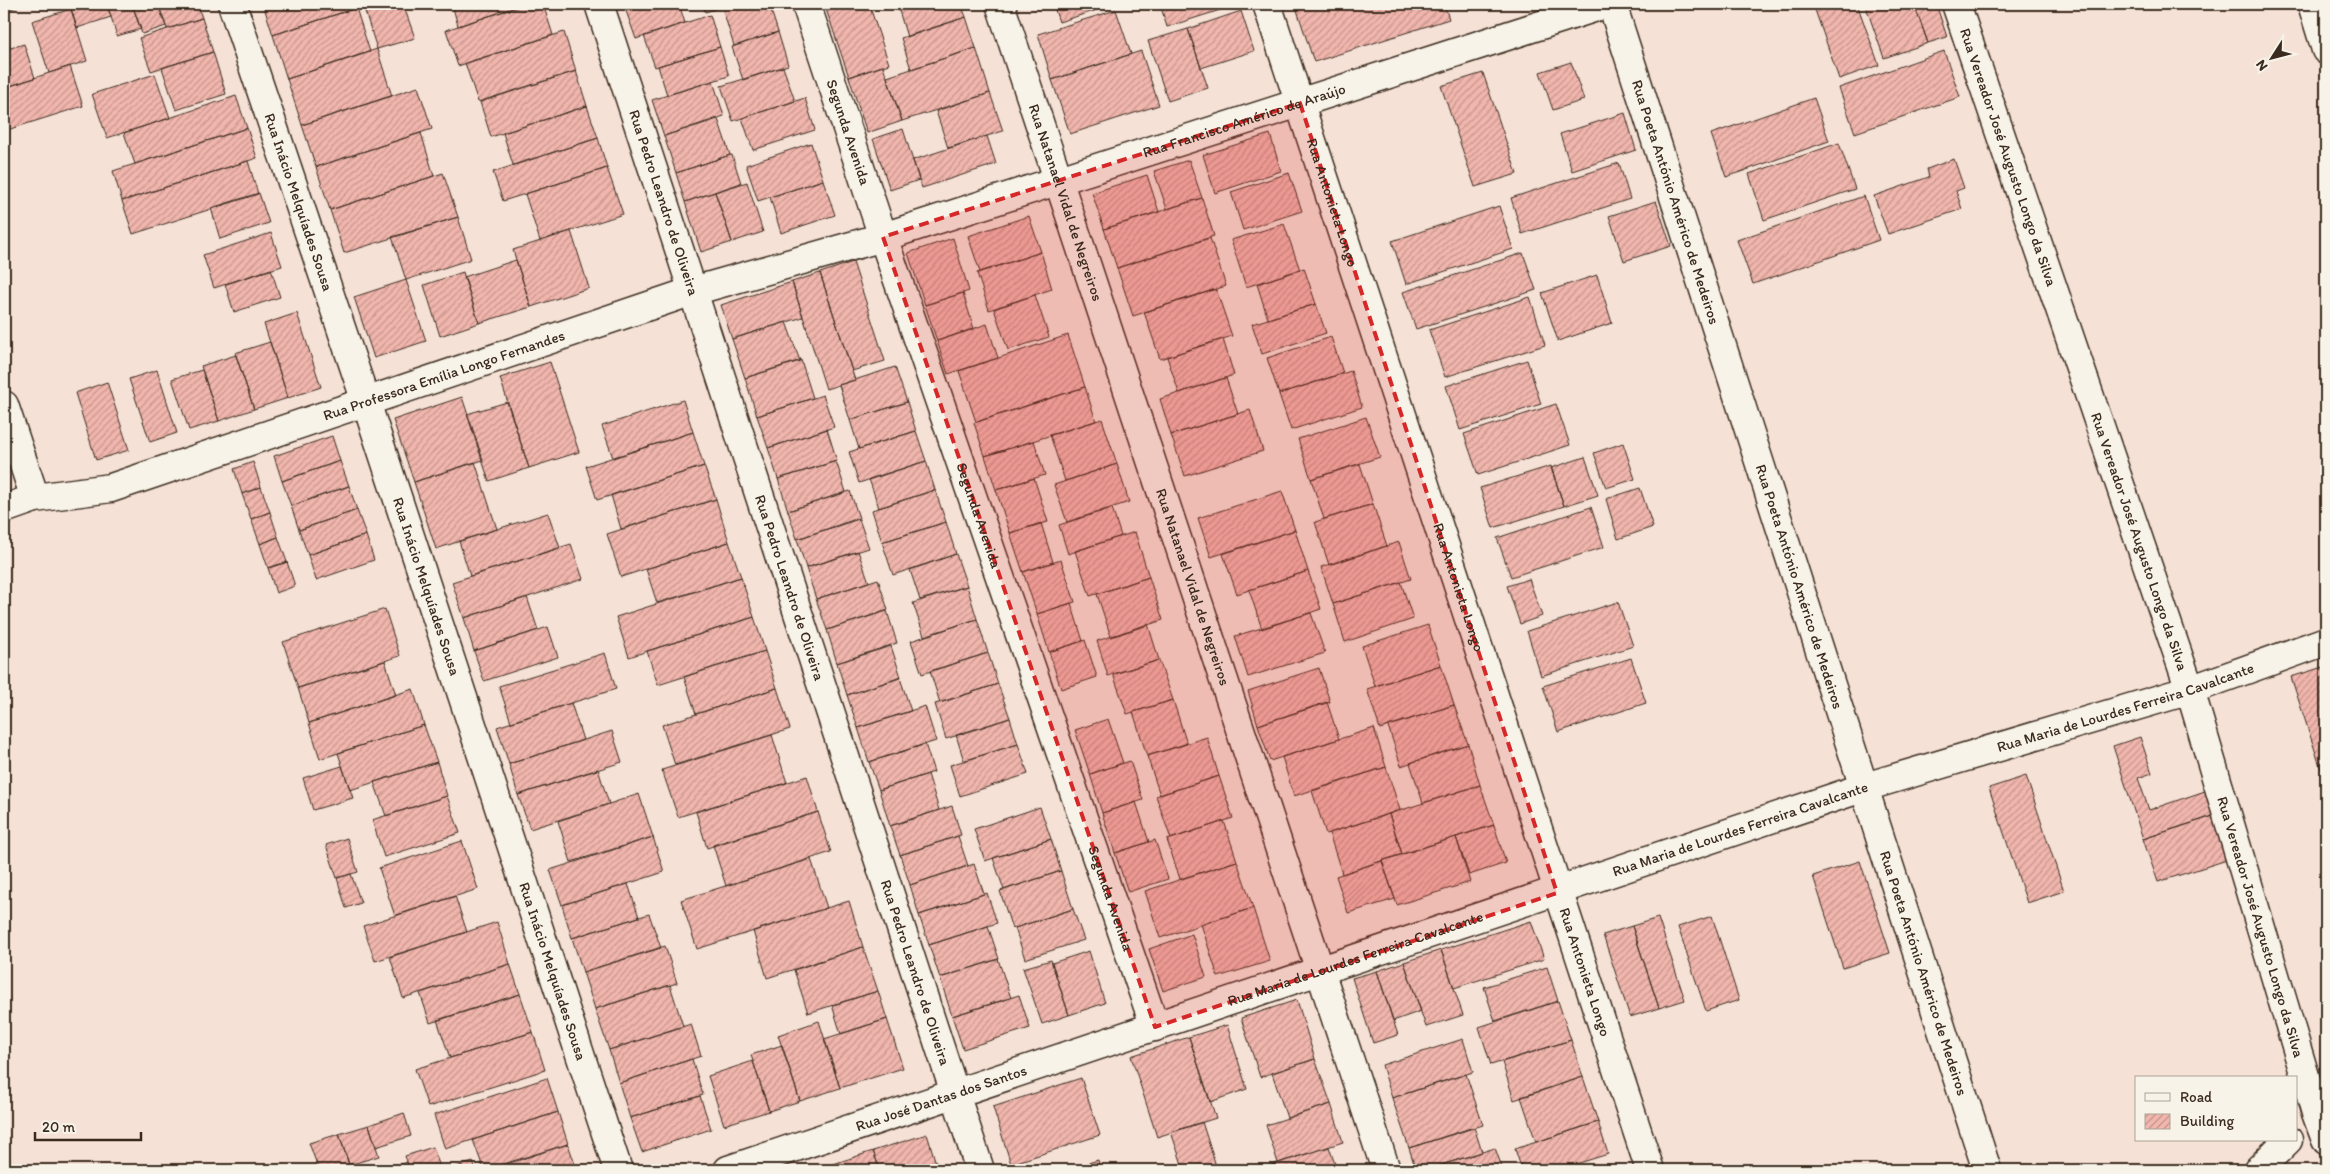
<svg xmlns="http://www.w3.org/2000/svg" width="2330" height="1174" viewBox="0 0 2330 1174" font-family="Itim,sans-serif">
<defs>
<pattern id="building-hatch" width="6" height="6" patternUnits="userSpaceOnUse" patternTransform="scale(1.25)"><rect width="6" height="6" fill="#f1b6ad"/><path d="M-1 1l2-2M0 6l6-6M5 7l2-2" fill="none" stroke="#c4948c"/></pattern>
</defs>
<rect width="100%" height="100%" fill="#f5e1d6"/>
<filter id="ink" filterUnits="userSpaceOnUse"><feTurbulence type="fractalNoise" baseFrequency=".02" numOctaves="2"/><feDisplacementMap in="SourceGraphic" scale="10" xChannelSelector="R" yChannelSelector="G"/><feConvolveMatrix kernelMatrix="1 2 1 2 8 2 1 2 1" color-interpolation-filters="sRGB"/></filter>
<g filter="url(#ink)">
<path fill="url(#building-hatch)" stroke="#3b2a1e" d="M4 4H15L16 7 4 11Z
M86 4H107L111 17 77 28 71 9Z
M107 4H132L141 29 117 36Z
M132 4H158L166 26 142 34Z
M158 4H197L202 18 167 29Z
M263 4H351L353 9 273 35Z
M368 4H403L415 38 377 49 363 5Z
M452 4H526L458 26Z
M526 4H543L553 35 458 66 446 30Z
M637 4H679L685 23 636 39 625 8Z
M703 4H732L705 12Z
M732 4H769L778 32 734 46 722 7Z
M825 4H841L826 9Z
M841 4H869L889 64 849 77 826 9Z
M897 4H961L966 17 907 37Z
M1053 4H1116L1059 22Z
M1160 4H1239L1167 27Z
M1295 4H1444L1449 19 1314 62Z
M1813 4H1857L1879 65 1839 79Z
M1865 4H1914L1928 43 1884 58Z
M1914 4H1936L1947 37 1928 43Z
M356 8 370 52 287 79 273 35Z
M71 9 87 61 49 73 32 21Z
M1116 10 1131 54 1052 80 1038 34Z
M1241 11 1254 51 1201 68 1188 29Z
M710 15 720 47 655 67 644 36Z
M966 17 976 48 911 69 901 38Z
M202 18 213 52 151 71 139 38Z
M4 27 10 48 4 50Z
M1188 29 1208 88 1168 101 1148 41Z
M564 32 576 71 478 102 465 63Z
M778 32 788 65 743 80 732 47Z
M24 44 35 78 4 88V50Z
M720 47 729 76 667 95 658 66Z
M976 48 990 93 902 121 887 77Z
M377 49 392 96 302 125 287 79Z
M1141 51 1159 105 1070 134 1052 80Z
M1944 51 1960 97 1855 133 1839 88Z
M213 52 226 94 176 110 162 68Z
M1571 62 1584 100 1553 110 1540 72Z
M70 66 83 106 4 131V88Z
M883 66 902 121 867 133 849 77Z
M783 67 795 101 733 121 721 86Z
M576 71 587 106 491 137 480 102Z
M1483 73 1517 174 1475 187 1441 86Z
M155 74 170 118 107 138 92 94Z
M713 81 724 116 664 136 652 100Z
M418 87 432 129 316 167 302 125Z
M990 93 1003 131 948 148 936 111Z
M236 96 247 128 135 164 124 133Z
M805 98 815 130 753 150 742 118Z
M1814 98 1829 141 1726 177 1711 134Z
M587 106 598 138 513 165 503 133Z
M1625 113 1636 150 1572 171 1560 134Z
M718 119 730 155 676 173 664 136Z
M247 128 257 158 122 201 113 171Z
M903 129 919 180 890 190 873 139Z
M421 133 434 176 330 210 316 167Z
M1270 134 1281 171 1215 193 1203 155Z
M987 136 996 164 922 188 913 160Z
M598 138 607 168 503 201 493 172Z
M811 143 823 180 758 201 746 165Z
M1839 143 1855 189 1764 220 1749 174Z
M730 155H732L741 183 685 202 676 173Z
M1954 159 1964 188 1956 191 1962 209 1888 234 1874 196 1929 177 1927 169Z
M1189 160 1202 198 1167 209 1154 171Z
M248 161 258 194 133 234 122 201Z
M1619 163 1630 199 1522 234 1511 198Z
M607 168 623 214 540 241 525 194Z
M443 173 458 217 344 253 330 210Z
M1289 173 1302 211 1243 230 1231 192Z
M1147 175 1159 212 1104 229 1092 193Z
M823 180 835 215 781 233 770 197Z
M747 182 763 232 732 242 715 192Z
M715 192 732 242 701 252 685 202Z
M259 193 269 223 220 239 211 208Z
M1864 196 1879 240 1753 284 1737 240Z
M1202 198 1214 236 1117 268 1104 229Z
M1656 201 1671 246 1624 261 1609 216Z
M1499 206 1513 249 1406 284 1392 241Z
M1029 216 1041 252 980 272 968 236Z
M458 217 471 259 406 280 392 237Z
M1284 224 1300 270 1246 287 1231 240Z
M571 231 589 288 531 307 513 250Z
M271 233 282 266 214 288 203 255Z
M953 238 969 291 925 305 908 253Z
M1210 238 1226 286 1133 316 1117 268Z
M1041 252 1052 289 989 310 977 273Z
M1523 253 1536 290 1416 329 1403 292Z
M516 260 531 307 479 323 464 277Z
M853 262 885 361 852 371 820 273Z
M1304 268 1316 304 1268 319 1257 284Z
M271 269 280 297 234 312 225 284Z
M463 272 479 323 440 336 424 285Z
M820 273 855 380 826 389 792 282Z
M1597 275 1612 323 1558 341 1542 293Z
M406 280 426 341 374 358 354 297Z
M792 282 803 317 732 339 721 305Z
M1216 289 1232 336 1160 359 1144 312Z
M963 293 974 329 937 341 925 305Z
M1035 295 1049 337 1008 350 994 309Z
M1530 297 1545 345 1445 377 1429 330Z
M1316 304 1326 333 1262 354 1252 324Z
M297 313 321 387 288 398 264 324Z
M786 322 800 361 745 378 732 339Z
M987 324 998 358 948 374 937 341Z
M1068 335 1085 387 976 422 959 371Z
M1331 337 1343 373 1279 394 1267 358Z
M1223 339 1234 375 1179 393 1167 357Z
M270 342 288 398 254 409 235 353Z
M236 355 254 409 219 421 201 366Z
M801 360 813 398 757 416 745 378Z
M1527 360 1541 404 1460 430 1446 386Z
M550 362 579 452 529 468 500 378Z
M895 367 907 402 850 420 839 385Z
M157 370 177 433 150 442 129 379Z
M202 370 219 421 189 430 172 379Z
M1351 371 1362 407 1291 430 1279 394Z
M1226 378 1238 414 1171 435 1160 399Z
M107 382 129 450 96 460 75 393Z
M1085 387 1096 421 985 456 974 423Z
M823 395 834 427 768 448 757 416Z
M462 397 483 460 414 482 393 420Z
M683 400 693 432 613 458 602 426Z
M507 402 529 468 489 481 467 414Z
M907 402 916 431 859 449 850 420Z
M1556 404 1570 445 1478 475 1464 434Z
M1250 410 1263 451 1185 476 1171 435Z
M1366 417 1380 457 1311 479 1298 439Z
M1102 419 1117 464 1065 481 1050 435Z
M827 429 837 461 778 479 768 448Z
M916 431 926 461 859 483 849 452Z
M693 432 704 466 597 500 586 466Z
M332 436 340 461 282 481 274 456Z
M1034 441 1045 475 996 490 985 456Z
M1623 443 1635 479 1606 488 1594 453Z
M1585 457 1598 495 1564 506 1551 468Z
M340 461 349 486 291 506 282 481Z
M836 461 846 492 788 511 778 479Z
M926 461 935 490 879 508 869 479Z
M253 462 261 487 242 494 234 469Z
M475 462 497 529 436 549 414 482Z
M1117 464 1129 502 1067 522 1054 485Z
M1360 464 1373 504 1324 519 1311 479Z
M704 466 716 499 621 529 611 495Z
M1551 466 1564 506 1493 528 1480 488Z
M1034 478 1048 522 1010 533 996 490Z
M349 486 357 510 299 530 291 506Z
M261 487 270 512 251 519 242 494Z
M1640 488 1653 527 1618 539 1606 499Z
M935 490 946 522 882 542 872 510Z
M850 491 859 518 797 539 788 511Z
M1282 491 1295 530 1211 557 1198 518Z
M716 499 729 542 621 577 607 534Z
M1373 504 1387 546 1329 565 1315 522Z
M1591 507 1604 547 1511 577 1497 538Z
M1112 508 1121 536 1068 554 1059 525Z
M357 510 366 535 308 555 299 530Z
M270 512 278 537 260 544 251 519Z
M548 513 560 548 470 576 459 541Z
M859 519 869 548 806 568 797 539Z
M946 522 956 554 893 575 882 542Z
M1041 523 1053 562 1023 572 1010 533Z
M1295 530 1308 571 1237 594 1223 554Z
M1135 532 1149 577 1090 596 1075 551Z
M366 535 374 560 316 580 308 555Z
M278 537 287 562 268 568 260 544Z
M729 542 741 577 657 603 646 569Z
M1399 542 1411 579 1333 604 1321 567Z
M571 544 583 579 464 618 452 582Z
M858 551 869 582 816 599 806 568Z
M956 554 967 586 920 600 910 570Z
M1061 560 1075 602 1037 614 1023 572Z
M287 562 295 586 276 593 268 568Z
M1308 571 1321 609 1262 629 1249 590Z
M741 577 754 617 629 657 616 617Z
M1149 577 1163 620 1111 637 1097 594Z
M878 579 888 610 827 630 816 599Z
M1529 579 1542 616 1520 624 1507 586Z
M1401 582 1413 619 1345 642 1333 604Z
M967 586 977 619 924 636 913 603Z
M527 597 538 630 474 651 464 618Z
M1618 602 1633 646 1541 676 1527 631Z
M1071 603 1083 641 1049 652 1037 614Z
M385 609 400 656 298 688 283 642Z
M887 611 897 643 837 663 827 630Z
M1311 613 1325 653 1248 677 1235 636Z
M754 617 765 651 658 685 647 651Z
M977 619 988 653 922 674 911 641Z
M1148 624 1159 660 1108 676 1097 641Z
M1428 625 1441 665 1375 686 1362 646Z
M548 627 558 657 484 681 474 651Z
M1085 640 1097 677 1061 689 1049 652Z
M891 646 901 677 847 695 837 663Z
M765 651 777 688 696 714 684 677Z
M605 653 616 689 511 722 499 686Z
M988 653 998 684 940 703 930 671Z
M1631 658 1646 703 1558 732 1543 686Z
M1159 660 1173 700 1127 714 1113 674Z
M385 661 396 695 309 723 298 688Z
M1441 665 1454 705 1380 729 1367 689Z
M2326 666V784L2291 677Z
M1319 668 1330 702 1258 725 1248 691Z
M900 678 911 711 858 728 847 695Z
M998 684 1010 718 946 739 935 704Z
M777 688 790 729 675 765 662 725Z
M413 689 424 725 320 759 309 723Z
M1173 700 1187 744 1147 756 1133 712Z
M1327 702 1339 739 1270 761 1258 725Z
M571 703 583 740 509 764 497 727Z
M1454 705 1468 744 1401 766 1388 726Z
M925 706 936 741 869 762 858 728Z
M1010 718 1018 744 964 761 956 735Z
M1108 719 1123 763 1090 774 1075 730Z
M424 725 437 762 350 790 338 753Z
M1374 728 1386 767 1294 796 1282 757Z
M612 731 622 762 518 795 509 764Z
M772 735 787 783 678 817 662 770Z
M1207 737 1219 776 1160 795 1147 756Z
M2140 737 2152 773 2138 778 2149 810 2205 791 2213 816 2143 839 2113 746Z
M925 744 934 772 879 790 869 762Z
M1018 744 1028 774 960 796 950 765Z
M1468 744 1480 785 1423 803 1410 763Z
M1130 761 1143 800 1102 813 1090 774Z
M437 762 447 796 386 816 374 782Z
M342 766 353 798 313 810 303 778Z
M1386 767 1400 810 1326 834 1312 791Z
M598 769 609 804 530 829 518 795Z
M928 774 939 810 890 826 879 790Z
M807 776 818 812 707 848 696 812Z
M1219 776 1233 818 1171 839 1156 796Z
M2026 776 2064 891 2027 903 1989 788Z
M1480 785 1494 825 1402 854 1389 814Z
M639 794 653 837 571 862 558 821Z
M447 796 460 833 384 857 372 820Z
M1136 802 1149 842 1115 853 1102 813Z
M952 806 961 835 900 855 890 826Z
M1040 807 1051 839 985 861 974 829Z
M818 812 831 852 726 886 713 845Z
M1389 814 1402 854 1342 874 1329 833Z
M2213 816 2227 860 2158 882 2143 839Z
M1224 821 1237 861 1180 879 1167 840Z
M1494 825 1506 863 1469 875 1456 837Z
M958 836 968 866 910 885 900 855Z
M653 837 664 872 562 905 550 870Z
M1456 837 1470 882 1397 905 1382 861Z
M347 838 358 872 337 878 326 845Z
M1051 839 1061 871 1004 890 993 858Z
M1155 840 1168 879 1128 892 1115 853Z
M462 841 478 889 395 916 379 868Z
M811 859 827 908 697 949 681 900Z
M1237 861 1253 908 1160 938 1145 891Z
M1382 861 1395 899 1348 913 1336 876Z
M1860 861 1890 953 1843 968 1813 876Z
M974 864 984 894 919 915 910 885Z
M1061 871 1073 909 1012 929 1000 891Z
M351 874 361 903 346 908 337 878Z
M628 884 639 917 572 938 562 905Z
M987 893 997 923 929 945 919 915Z
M455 896 467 932 375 961 363 926Z
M849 901 863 947 767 978 753 931Z
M1253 908 1270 961 1218 977 1201 924Z
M1073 909 1084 940 1025 959 1015 928Z
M649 914 661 948 583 972 572 938Z
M1712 916 1739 1000 1706 1011 1678 927Z
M1658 918 1685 1000 1659 1008 1632 926Z
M1531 921 1544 959 1454 988 1441 950Z
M497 922 510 964 403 998 390 957Z
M988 926 999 959 940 978 929 945Z
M1632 926 1659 1008 1630 1017 1603 935Z
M1192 934 1206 977 1163 991 1149 949Z
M665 946 677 983 595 1009 583 972Z
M863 947 878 991 808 1013 794 970Z
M1441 950 1463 1015 1426 1027 1404 962Z
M1089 951 1105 1003 1069 1015 1052 963Z
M998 959 1011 998 952 1016 940 978Z
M1051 960 1069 1015 1042 1024 1023 968Z
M1404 962 1421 1011 1393 1021 1377 971Z
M510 964 520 994 430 1023 420 993Z
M1547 967 1558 1001 1495 1021 1484 987Z
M1377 971 1398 1035 1373 1043 1352 978Z
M670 985 683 1026 609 1050 595 1009Z
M878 991 887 1019 841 1034 832 1005Z
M520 994 533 1032 450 1058 437 1020Z
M1019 995 1030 1028 963 1049 952 1016Z
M1297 1000 1315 1059 1260 1077 1241 1018Z
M1558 1001 1571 1040 1491 1065 1479 1027Z
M887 1019 903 1068 840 1088 824 1039Z
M819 1021 840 1088 800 1101 778 1035Z
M691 1024 701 1056 619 1083 609 1050Z
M1227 1025 1247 1089 1210 1102 1189 1037Z
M533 1032 545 1070 428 1107 415 1069Z
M1189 1037 1216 1118 1157 1137 1131 1056Z
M1463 1039 1473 1072 1392 1098 1382 1065Z
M1571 1040 1583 1077 1514 1100 1502 1062Z
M782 1045 800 1101 769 1111 751 1055Z
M692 1059 703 1095 630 1118 619 1083Z
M1315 1059 1331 1104 1287 1118 1272 1073Z
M753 1061 769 1111 724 1125 708 1076Z
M1466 1074 1483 1125 1409 1148 1392 1098Z
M1583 1077 1598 1122 1536 1142 1521 1097Z
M547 1078 558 1112 445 1149 434 1115Z
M1081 1078 1100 1135 1011 1164 993 1107Z
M700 1096 711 1129 642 1152 630 1118Z
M1331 1104 1343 1142 1278 1163 1266 1125Z
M558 1112 568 1144 484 1170 473 1140Z
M404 1113 411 1136 376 1147 369 1125Z
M1202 1122 1217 1169 1184 1170 1171 1132Z
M1598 1122 1608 1154 1557 1170H1522L1515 1149Z
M369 1125 379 1156 349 1165 339 1134Z
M1474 1127 1482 1152 1426 1170H1416L1409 1148Z
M339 1134 351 1170H319L309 1143Z
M927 1134 938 1170H880L873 1151Z
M568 1144 577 1170H495V1168Z
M433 1147 441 1170H410L405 1156Z
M1329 1147 1337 1170H1257L1278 1163Z
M1495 1148 1503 1170H1426L1482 1152Z
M873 1151 880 1170H826L824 1167Z
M1098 1160 1101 1170H1065Z
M407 1162 410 1170H381Z
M473 1162 476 1170H446Z"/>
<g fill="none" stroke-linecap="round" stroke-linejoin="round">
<g stroke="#3b2a1e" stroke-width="31">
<g id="minor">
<path id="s1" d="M232 4 366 402 618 1170"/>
<path id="s2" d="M599 4 980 1170"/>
<path id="s3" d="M806 4 883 237 1155 1027"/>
<path id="s4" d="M1000 4 1386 1170"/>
<path id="s5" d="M1267 4 1650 1170"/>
<path id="s6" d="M1612 4 1987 1170"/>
<path id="s7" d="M1956 4 2190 690 2316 1113 2326 1140"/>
<path d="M2312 4 2326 50"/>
<path d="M4 405 35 498"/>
<path id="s8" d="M4 509 35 498 111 488 693 291 883 237 1606 4"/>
<path id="s9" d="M728 1170 1865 787 2190 690 2326 641"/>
<path d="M2258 1170 2288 1140"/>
</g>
</g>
<use href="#minor" stroke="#f7f3e8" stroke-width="28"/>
</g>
</g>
<path fill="#d62828" fill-opacity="0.2" stroke="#d62828" stroke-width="4" stroke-dasharray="10 6" stroke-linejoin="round" d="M1300 103 1557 893 1155 1027 883 237Z"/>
<g text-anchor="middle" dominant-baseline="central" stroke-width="4" stroke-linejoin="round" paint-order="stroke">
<g font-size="15" fill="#3b2a1e" stroke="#f7f3e8">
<text stroke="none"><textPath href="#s8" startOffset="1301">Rua Francisco Américo de Araújo</textPath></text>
<text stroke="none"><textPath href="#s3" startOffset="135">Segunda Avenida</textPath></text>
<text stroke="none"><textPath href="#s7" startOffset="162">Rua Vereador José Augusto Longo da Silva</textPath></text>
<text stroke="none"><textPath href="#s6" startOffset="208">Rua Poeta António Américo de Medeiros</textPath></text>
<text stroke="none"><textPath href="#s1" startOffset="209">Rua Inácio Melquíades Sousa</textPath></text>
<text stroke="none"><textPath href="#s2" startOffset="209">Rua Pedro Leandro de Oliveira</textPath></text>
<text stroke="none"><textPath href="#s4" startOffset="209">Rua Natanael Vidal de Negreiros</textPath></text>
<text stroke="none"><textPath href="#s5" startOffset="209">Rua Antonieta Longo</textPath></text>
<text stroke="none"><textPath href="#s8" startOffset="461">Rua Professora Emília Longo Fernandes</textPath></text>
<text stroke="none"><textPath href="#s3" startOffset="540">Segunda Avenida</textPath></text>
<text stroke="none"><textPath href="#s7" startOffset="568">Rua Vereador José Augusto Longo da Silva</textPath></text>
<text stroke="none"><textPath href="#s1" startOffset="614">Rua Inácio Melquíades Sousa</textPath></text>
<text stroke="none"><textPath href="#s2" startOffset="614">Rua Pedro Leandro de Oliveira</textPath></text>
<text stroke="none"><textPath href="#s4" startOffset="614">Rua Natanael Vidal de Negreiros</textPath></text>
<text stroke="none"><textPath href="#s5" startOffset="614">Rua Antonieta Longo</textPath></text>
<text stroke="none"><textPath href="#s6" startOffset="612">Rua Poeta António Américo de Medeiros</textPath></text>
<text stroke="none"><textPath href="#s9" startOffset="1472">Rua Maria de Lourdes Ferreira Cavalcante</textPath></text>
<text stroke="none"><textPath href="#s9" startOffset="1068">Rua Maria de Lourdes Ferreira Cavalcante</textPath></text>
<text stroke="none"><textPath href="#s3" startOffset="945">Segunda Avenida</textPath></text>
<text stroke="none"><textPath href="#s7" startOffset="972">Rua Vereador José Augusto Longo da Silva</textPath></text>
<text stroke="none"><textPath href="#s9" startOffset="662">Rua Maria de Lourdes Ferreira Cavalcante</textPath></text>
<text stroke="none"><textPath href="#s1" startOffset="1019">Rua Inácio Melquíades Sousa</textPath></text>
<text stroke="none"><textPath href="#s2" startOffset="1019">Rua Pedro Leandro de Oliveira</textPath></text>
<text stroke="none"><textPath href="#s5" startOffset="1019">Rua Antonieta Longo</textPath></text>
<text stroke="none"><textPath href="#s6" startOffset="1018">Rua Poeta António Américo de Medeiros</textPath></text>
<text stroke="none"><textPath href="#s9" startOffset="225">Rua José Dantas dos Santos</textPath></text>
</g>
</g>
<rect width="2330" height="1174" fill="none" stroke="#f7f3e8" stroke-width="20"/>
<rect x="10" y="10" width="2310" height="1154" fill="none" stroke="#3b2a1e" stroke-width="2" filter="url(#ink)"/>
<rect x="2135" y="1076" width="162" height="65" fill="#f7f3e8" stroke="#aca397"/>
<rect x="2145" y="1093" width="25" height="8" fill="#f7f3e8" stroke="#aca397"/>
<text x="2180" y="1102" font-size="15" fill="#3b2a1e">Road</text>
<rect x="2145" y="1114" width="25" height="15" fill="url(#building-hatch)" stroke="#aca397"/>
<text x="2180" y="1126" font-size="15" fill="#3b2a1e">Building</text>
<g transform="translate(2272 58) rotate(234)" stroke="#f7f3e8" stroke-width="4" paint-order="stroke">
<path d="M0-4L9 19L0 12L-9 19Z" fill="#3b2a1e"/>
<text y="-8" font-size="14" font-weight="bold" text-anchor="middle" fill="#3b2a1e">N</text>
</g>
<path d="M35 1132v8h106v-8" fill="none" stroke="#3b2a1e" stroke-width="2.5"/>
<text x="42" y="1132" font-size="15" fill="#3b2a1e" stroke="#f7f3e8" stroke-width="4" paint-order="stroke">20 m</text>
</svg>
